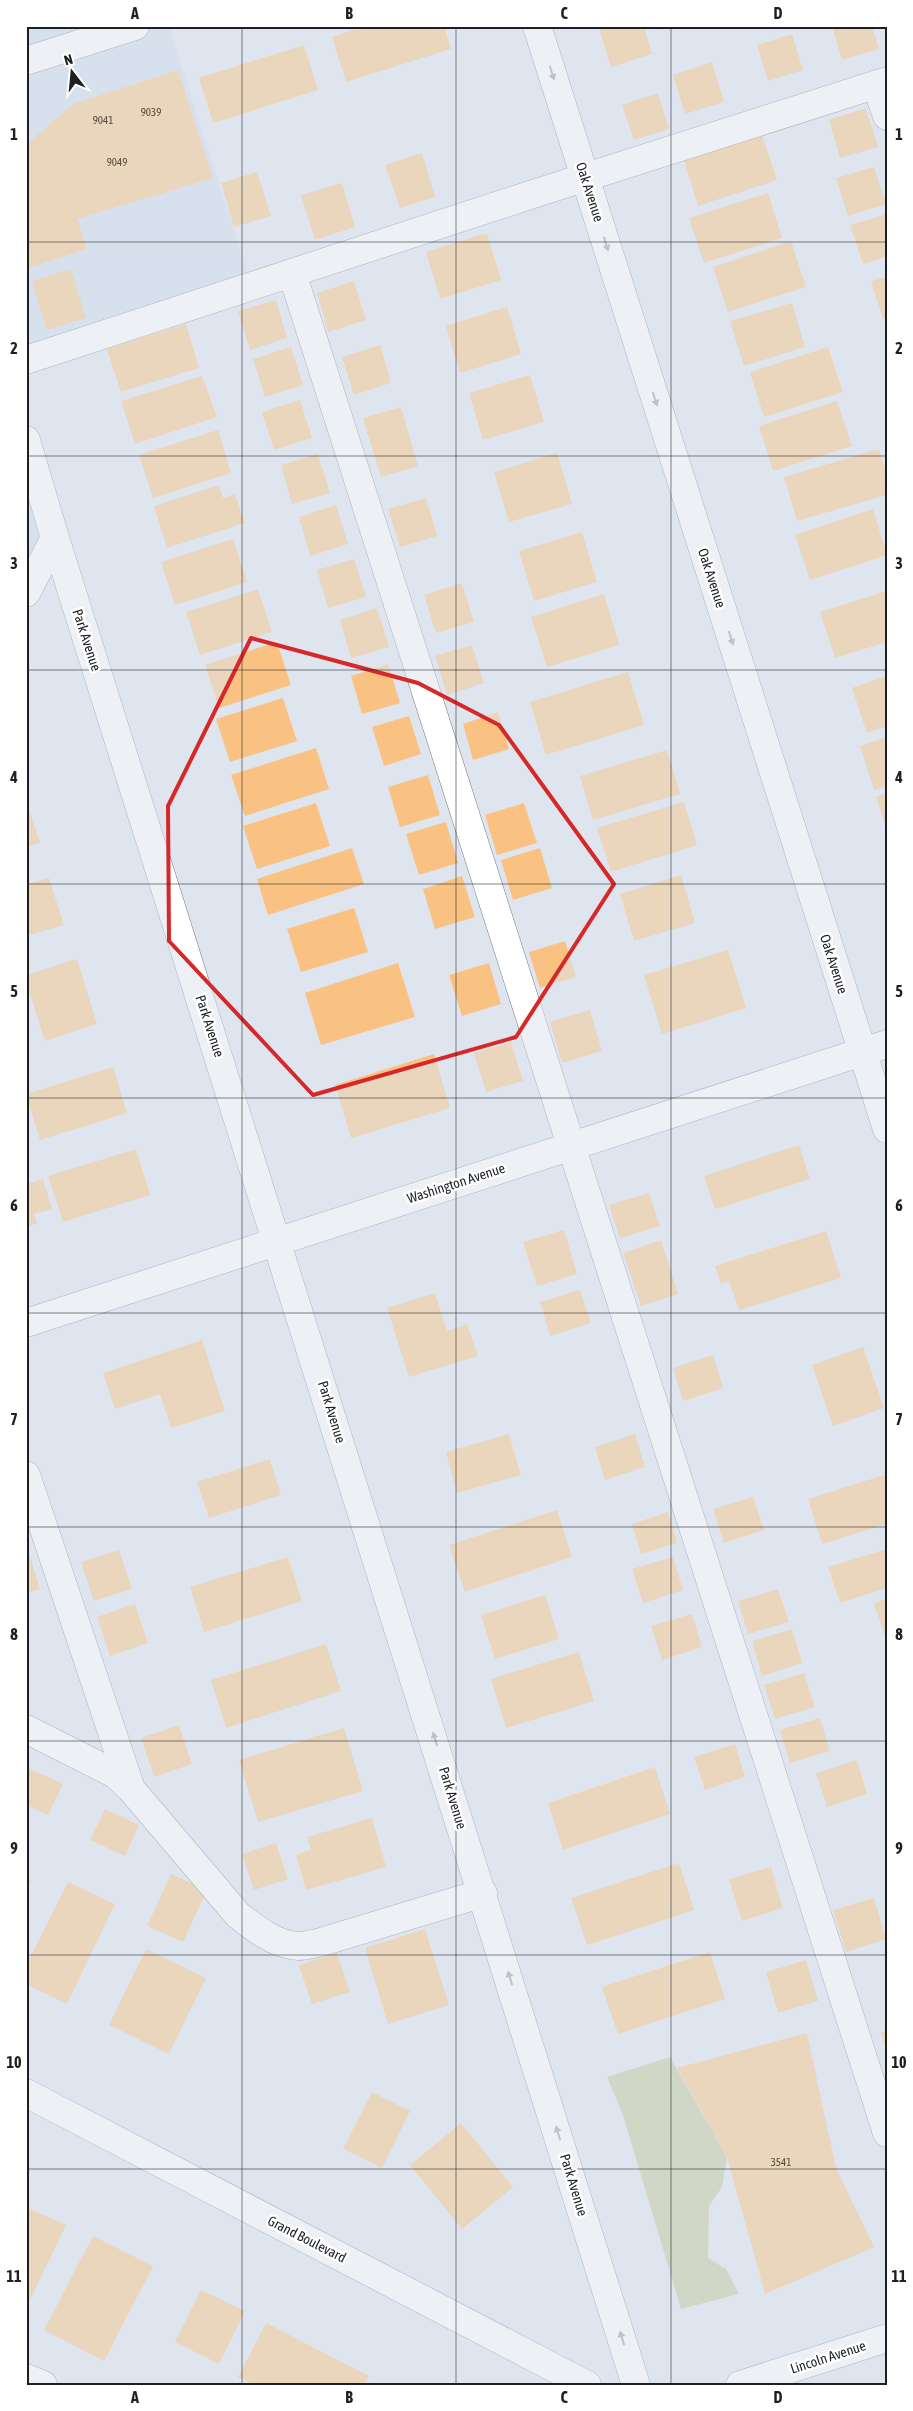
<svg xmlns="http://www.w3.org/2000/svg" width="913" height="2411" viewBox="0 0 913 2411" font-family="'Asap Condensed',sans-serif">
<rect width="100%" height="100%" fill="#dfe5ef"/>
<path fill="#cfdbea" d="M26 26H169L252 287 26 360Z
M26 440 55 538 26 593Z"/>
<path fill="#c2c596" d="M670 2057 727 2157 722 2187 709 2206 708 2258 726 2269 739 2294 681 2309 623 2115 607 2077Z"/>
<path fill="#f9c282" d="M365 26H444L451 49 346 82 332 37Z
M598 26H644L652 54 611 67Z
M656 26H669V27L657 30Z
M832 26H872L879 49 842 60Z
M792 34 803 70 768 81 757 45Z
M304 45 318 90 213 123 199 78Z
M712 62 724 102 685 114 673 75Z
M178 70 213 178 77 219 87 249 28 268 26 261V145L73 104Z
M658 93 669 129 634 140 622 105Z
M866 108 878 147 840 158 829 120Z
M762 135 777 180 698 206 684 160Z
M422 153 435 197 400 208 385 165Z
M874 167 886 204 848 216 836 178Z
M257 172 271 216 234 227 221 183Z
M342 183 355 227 315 240 301 195Z
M768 193 782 238 704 263 689 218Z
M887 214V256L863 264 850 225Z
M487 233 501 280 440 299 426 252Z
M791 241 806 287 728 312 713 267Z
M71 269 86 318 47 330 32 281Z
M887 277V318L883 319 871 281Z
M354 281 366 320 328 332 317 293Z
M276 300 287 338 250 350 238 311Z
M792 303 805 347 744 366 730 321Z
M507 307 521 354 460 373 446 326Z
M186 324 199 368 121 392 107 349Z
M380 345 391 383 354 395 342 357Z
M291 347 303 385 265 397 253 359Z
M828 347 843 392 764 417 750 372Z
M530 375 544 422 483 440 469 393Z
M202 376 217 417 135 444 121 401Z
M300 400 312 438 274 450 262 412Z
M837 401 852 446 773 471 759 426Z
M401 407 418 466 381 477 363 418Z
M218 430 231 473 153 498 139 455Z
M879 449 887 475V495L797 521 784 477Z
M557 453 572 504 509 522 494 472Z
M318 454 330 493 292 504 281 465Z
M219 485 223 498 235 494 245 523 167 548 154 506Z
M426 498 437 536 400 547 388 509Z
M336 505 348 544 310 556 299 517Z
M873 509 887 555 810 580 795 535Z
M582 532 597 582 534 601 519 551Z
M233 539 247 582 175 605 161 562Z
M354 559 366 597 328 608 317 570Z
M462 583 474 622 436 633 424 595Z
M258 589 272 632 200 655 186 612Z
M887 591V642L835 658 820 612Z
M604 594 619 645 547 667 531 617Z
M377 608 389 647 351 658 340 620Z
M277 642 291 685 219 708 205 665Z
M472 645 484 683 447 695 435 656Z
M388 664 400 703 362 714 351 676Z
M628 672 644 725 546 755 530 702Z
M887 676V726L867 733 852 688Z
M283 698 297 741 230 762 216 719Z
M498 712 509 749 473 760 463 724Z
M409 716 421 754 384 766 372 727Z
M887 737V786L874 790 860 746Z
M316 748 329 789 245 816 231 775Z
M667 750 680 794 593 820 580 776Z
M428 775 440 815 400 827 388 787Z
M887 793V828H886L876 797Z
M26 801 40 843 26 847Z
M684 802 697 845 611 872 597 828Z
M316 803 330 846 257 869 243 826Z
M524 803 537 843 497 855 485 815Z
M446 822 458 863 419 875 406 834Z
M352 848 364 884 268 915 257 879Z
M540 848 552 888 513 900 501 860Z
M681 875 695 923 634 941 620 894Z
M462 876 475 917 435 929 423 889Z
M49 878 64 925 26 936V885Z
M354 908 368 952 301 972 287 929Z
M565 941 576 977 540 988 529 952Z
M728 950 746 1008 662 1034 644 975Z
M77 959 97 1024 45 1041 26 982V975Z
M398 963 415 1017 321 1045 305 993Z
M489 963 501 1004 462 1016 449 975Z
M590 1010 602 1051 562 1063 550 1022Z
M511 1042 523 1081 486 1092 474 1053Z
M434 1054 450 1108 351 1138 335 1085Z
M113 1067 127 1113 40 1140 26 1094Z
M799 1145 810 1179 715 1209 704 1176Z
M136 1149 150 1195 63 1222 48 1176Z
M43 1179 52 1209 34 1214 37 1223 26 1227V1184Z
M649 1193 660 1226 620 1238 609 1205Z
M564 1230 577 1274 537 1286 523 1242Z
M826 1231 841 1278 739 1310 729 1281 721 1284 715 1266Z
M661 1240 678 1294 641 1306 623 1253Z
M580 1290 591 1323 550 1336 540 1302Z
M435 1293 447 1331 467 1324 478 1356 409 1377 387 1308Z
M202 1340 225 1411 171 1428 160 1394 115 1409 103 1373Z
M863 1347 884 1408 833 1426 812 1365Z
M713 1355 723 1388 683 1401 673 1368Z
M509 1434 521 1475 457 1493 446 1452Z
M635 1434 645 1467 605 1480 595 1447Z
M270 1459 281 1495 209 1518 197 1482Z
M887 1474V1524L822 1544 808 1499Z
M753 1497 764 1530 724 1543 713 1509Z
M557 1510 572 1557 465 1592 449 1545Z
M668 1512 677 1543 641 1554 632 1524Z
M27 1547 40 1589 26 1593V1548Z
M887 1549V1588L840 1603 828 1567Z
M119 1550 132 1589 94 1601 81 1562Z
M288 1557 302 1601 204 1632 190 1587Z
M673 1557 683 1590 643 1603 632 1569Z
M778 1589 789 1622 748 1634 738 1601Z
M545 1595 559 1639 495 1659 481 1615Z
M887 1599V1640H886L874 1603Z
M135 1604 148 1643 110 1656 97 1617Z
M692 1614 702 1647 662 1660 651 1626Z
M792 1629 802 1663 762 1676 752 1641Z
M326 1644 341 1691 226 1728 211 1680Z
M579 1652 594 1701 506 1728 491 1679Z
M804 1673 815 1707 775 1719 764 1685Z
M820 1718 830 1751 790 1763 780 1730Z
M179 1725 192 1764 154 1777 141 1738Z
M344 1728 363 1791 258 1822 239 1760Z
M735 1744 745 1777 705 1790 694 1757Z
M857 1760 867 1794 827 1807 816 1773Z
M655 1767 670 1814 563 1850 548 1803Z
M28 1768 63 1784 48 1815 26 1805Z
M105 1809 139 1825 125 1856 90 1840Z
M372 1818 386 1867 306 1890 296 1855 311 1850 307 1837Z
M276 1843 288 1879 254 1890 242 1854Z
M679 1863 694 1910 587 1945 571 1898Z
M771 1867 783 1908 742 1921 729 1879Z
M171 1874 207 1890 183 1942 147 1926Z
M26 1877 31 1880 26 1889Z
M68 1882 115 1904 67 2004 26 1984V1966Z
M874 1898 886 1939 846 1952 833 1910Z
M425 1929 449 2005 388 2024 365 1948Z
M146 1949 206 1978 169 2054 109 2025Z
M710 1952 725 1999 618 2034 602 1987Z
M337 1953 350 1992 312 2004 299 1965Z
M806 1960 818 2001 778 2013 766 1972Z
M887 2031V2051H886L881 2032Z
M807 2033 836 2168 874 2247 765 2294 727 2157 677 2068Z
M372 2092 410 2111 382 2168 343 2149Z
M461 2123 513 2187 462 2229 410 2165Z
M26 2207 66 2225 28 2304 26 2303Z
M93 2236 153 2266 104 2361 44 2330Z
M201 2290 245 2311 219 2364 175 2342Z
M266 2323 369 2376 364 2385H254L238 2377Z"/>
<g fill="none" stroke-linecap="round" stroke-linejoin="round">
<g stroke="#727880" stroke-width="29">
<path id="minor" d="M537 26 887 1129
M26 61 135 26
M876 84 887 116
M292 273 887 2133
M26 360 530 195 887 81
M26 440 55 538 636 2385
M26 593 55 538
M26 1323 887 1044
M26 1475 131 1789
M26 1729 115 1774 131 1789 238 1915C254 1928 276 1945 298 1946 305 1946 312 1944 318 1943L483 1893
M26 2093 587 2385
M26 2378 43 2385
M740 2385 887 2338"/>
</g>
<use href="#minor" stroke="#fff" stroke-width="28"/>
</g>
<defs><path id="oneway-solid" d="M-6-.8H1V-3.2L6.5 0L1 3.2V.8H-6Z" transform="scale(1.25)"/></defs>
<g fill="#999a9c">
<use href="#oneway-solid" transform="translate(552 73) rotate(72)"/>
<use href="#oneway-solid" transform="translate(606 244) rotate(72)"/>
<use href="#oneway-solid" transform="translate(655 399) rotate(72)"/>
<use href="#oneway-solid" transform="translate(731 638) rotate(72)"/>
<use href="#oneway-solid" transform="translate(435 1739) rotate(-107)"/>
<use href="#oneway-solid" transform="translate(510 1978) rotate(-107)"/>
<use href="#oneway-solid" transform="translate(558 2133) rotate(-107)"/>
<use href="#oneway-solid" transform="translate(622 2338) rotate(-107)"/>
</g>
<path d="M0 0H913V2411H0ZM251 638 418 683 499 725 614 884 516 1037 313 1095 169 941 168 806Z" fill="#dfe5ef" fill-opacity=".55" fill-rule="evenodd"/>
<path fill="none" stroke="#d62828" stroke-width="4" stroke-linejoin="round" d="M251 638 418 683 499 725 614 884 516 1037 313 1095 169 941 168 806Z"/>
<path fill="none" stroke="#1d1f22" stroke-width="1" stroke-opacity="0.55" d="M242 26V2385M456 26V2385M671 26V2385M26 242H887M26 456H887M26 670H887M26 884H887M26 1098H887M26 1313H887M26 1527H887M26 1741H887M26 1955H887M26 2169H887"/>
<g text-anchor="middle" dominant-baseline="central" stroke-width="5" stroke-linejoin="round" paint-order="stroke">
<g font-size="11" fill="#54483a">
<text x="151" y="112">9039</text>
<text x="103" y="120">9041</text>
<text x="117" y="162">9049</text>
<text x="781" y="2162">3541</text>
</g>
<g font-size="14" fill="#1d1f22" stroke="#fff">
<text transform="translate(590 192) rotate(72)">Oak Avenue</text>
<text transform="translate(712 578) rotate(72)">Oak Avenue</text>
<text transform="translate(87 640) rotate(72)">Park Avenue</text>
<text transform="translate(834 964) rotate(72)">Oak Avenue</text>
<text transform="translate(210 1026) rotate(72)">Park Avenue</text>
<text transform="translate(456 1183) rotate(-18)">Washington Avenue</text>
<text transform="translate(332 1412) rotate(73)">Park Avenue</text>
<text transform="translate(453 1798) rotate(73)">Park Avenue</text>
<text transform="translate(574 2185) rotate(73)">Park Avenue</text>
<text transform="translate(307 2239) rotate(27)">Grand Boulevard</text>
<text transform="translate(828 2357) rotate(-18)">Lincoln Avenue</text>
</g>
</g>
<rect width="913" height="2411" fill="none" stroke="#ffffff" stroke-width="55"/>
<g transform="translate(72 72) rotate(344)" stroke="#ffffff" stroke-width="4" paint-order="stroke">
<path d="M0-4L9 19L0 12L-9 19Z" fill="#1d1f22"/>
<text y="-8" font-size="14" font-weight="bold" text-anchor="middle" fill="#1d1f22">N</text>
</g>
<rect x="28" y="28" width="858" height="2356" fill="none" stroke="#1d1f22" stroke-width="2"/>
<g font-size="16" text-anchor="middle" font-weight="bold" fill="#1d1f22">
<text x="135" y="19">A</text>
<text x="349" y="19">B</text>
<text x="564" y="19">C</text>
<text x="778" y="19">D</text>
<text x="14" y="140">1</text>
<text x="899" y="140">1</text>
<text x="14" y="354">2</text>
<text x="899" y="354">2</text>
<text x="14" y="569">3</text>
<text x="899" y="569">3</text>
<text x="14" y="783">4</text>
<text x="899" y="783">4</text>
<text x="14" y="997">5</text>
<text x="899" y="997">5</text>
<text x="14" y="1211">6</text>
<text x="899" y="1211">6</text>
<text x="14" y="1425">7</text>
<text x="899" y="1425">7</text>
<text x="14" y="1640">8</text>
<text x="899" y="1640">8</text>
<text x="14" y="1854">9</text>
<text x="899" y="1854">9</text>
<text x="14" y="2068">10</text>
<text x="899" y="2068">10</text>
<text x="14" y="2282">11</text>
<text x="899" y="2282">11</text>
<text x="135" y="2403">A</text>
<text x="349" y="2403">B</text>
<text x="564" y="2403">C</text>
<text x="778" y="2403">D</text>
</g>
</svg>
